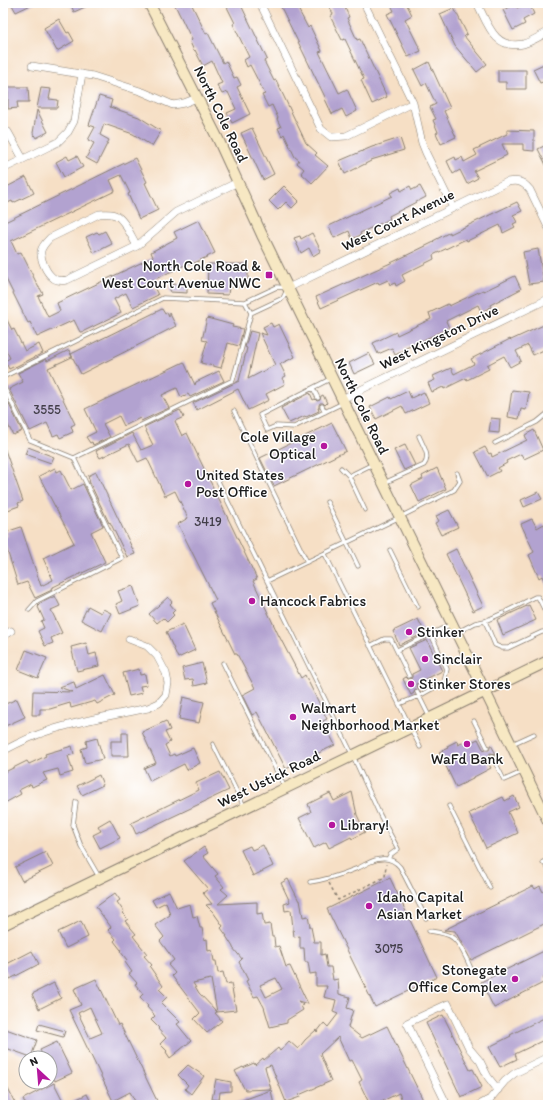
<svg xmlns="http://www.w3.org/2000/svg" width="551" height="1108" viewBox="0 0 551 1108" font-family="Itim,sans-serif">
<rect width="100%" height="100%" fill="#fff"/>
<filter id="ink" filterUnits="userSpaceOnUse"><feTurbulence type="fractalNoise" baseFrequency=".025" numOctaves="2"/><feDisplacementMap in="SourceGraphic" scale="8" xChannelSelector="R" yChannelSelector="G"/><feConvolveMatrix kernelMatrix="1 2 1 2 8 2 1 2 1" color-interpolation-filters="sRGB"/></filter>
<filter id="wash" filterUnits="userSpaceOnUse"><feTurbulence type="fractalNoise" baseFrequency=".012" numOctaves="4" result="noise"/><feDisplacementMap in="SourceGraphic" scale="16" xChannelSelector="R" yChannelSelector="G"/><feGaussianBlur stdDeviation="0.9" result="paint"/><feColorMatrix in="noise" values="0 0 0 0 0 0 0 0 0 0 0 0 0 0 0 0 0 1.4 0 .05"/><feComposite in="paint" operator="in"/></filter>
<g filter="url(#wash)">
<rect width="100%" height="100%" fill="#f6dfc5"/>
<g id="blocks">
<path fill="#b2a2d0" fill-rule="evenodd" d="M17 3H35L16 12 12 5Z
M70 3H94L74 12Z
M174 3H191L206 34 208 33 223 63 226 61 234 78 237 77 241 85 237 87 250 114 232 123 227 113 236 109 228 92 222 94 217 85 222 83 212 61 203 66 195 50 194 51 190 42 192 40Z
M225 3H240L267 59 264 61 274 81 276 80 306 143 317 153 315 155 328 166 312 183 301 173 304 169 297 163 299 160 295 157 284 134 282 136 278 128 281 127 277 119 278 118 272 105 268 107 262 95 265 94 250 65 247 67 244 60 249 57 233 24 235 23Z
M279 3H295L308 28 310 26 322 51 319 52 339 93 347 89 357 111 346 117 342 109 332 114 325 99H326Z
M328 3H343L349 17 347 18 357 40 360 39 387 97 372 104 361 80 364 79 345 39 342 40 330 16 333 14Z
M390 3H406L412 15 405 19 421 51 408 57 387 14 394 11Z
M528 3H529L534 14 523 20 525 24 513 30 503 10 515 5 517 8Z
M454 8 467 34 464 36 487 64 477 72 455 46 440 14Z
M59 19 67 33 69 32 74 41 57 51 44 28Z
M429 62 450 108 444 111 456 137 441 144 436 133 438 132 433 120 436 119 430 107 436 104 426 83 422 86 414 70Z
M548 62V80L540 83 533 69Z
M498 70H526V89H506V82H498Z
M8 87H28L29 102H17L18 108 8 109Z
M41 88 51 89 49 99 58 100 57 108H37Z
M99 96 112 100 110 107 139 117 161 131 152 146 133 134 104 124 100 135 109 140 97 164 86 158 94 143 88 140 95 127 89 125Z
M37 110 48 132 36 138 33 133Z
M252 128 274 174 263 180 241 133Z
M507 130 534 131V151L523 150V144H502L507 155 474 171 478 178 467 184 460 170 453 174 447 161 455 157 456 160 462 157 464 162 477 155 474 150 507 134Z
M400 138 404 150 371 160V161L345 174 339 161 372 147Z
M548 144V169L538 149Z
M67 156 69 160 77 156 83 167 64 177 56 162Z
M135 158 147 182 145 183 158 210 139 219 128 194 130 193 121 175 110 180 115 191 11 241 17 254 21 252 39 288H40L43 294 38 296 48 317 60 311 57 303 153 257 151 252 177 238 174 232 199 220 215 253 190 265 189 263 151 281 150 283H152L158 295 133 307 126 293 114 299 121 313 82 332H80L74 320 37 337 30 322 28 323 3 273V223Z
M26 177 34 193 13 203 12 201 3 205V189Z
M284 186 299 201 292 208 286 202 278 210 269 201Z
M410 186 412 190 420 186 426 197 389 216 390 219 360 233 361 235 352 239 349 231 334 238 329 226 392 196 390 193 400 188 401 191Z
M517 202 522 211 513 215 517 222 513 224 515 227 503 233 500 225 467 241 466 239 433 255 434 259 402 275 405 281 396 286 395 283 390 285 388 280 379 284 378 282 321 308 316 297 395 261 434 242 433 241 450 232V234Z
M105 231 112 244 94 253 86 237 97 232 99 234Z
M312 233 321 251 313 256 309 248 301 253 294 238 300 236 301 239Z
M538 249 544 282 529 284 523 252Z
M208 264H248V287H229L228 295 207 294Z
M515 276 521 289 490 305 491 307 481 312 478 305 446 321 449 328 404 349 405 350 395 355 392 348 378 354 373 343 396 332 397 335 431 319 429 313 448 304 449 306 483 290 484 291Z
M171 284 187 285V293L170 292Z
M162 309 165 314 167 313 169 317V312L176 326 81 374 71 354Z
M3 312 12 330 14 329 25 351 39 344 43 353 15 367V366L9 369 5 361 10 358 3 344V340L6 339 3 333Z
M207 318 233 325 232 327 243 329 239 346 228 343 221 368 201 363 207 341 202 340Z
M271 323 273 327 279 324 295 357 280 364 286 376 282 378 285 384 266 394 269 400 248 410 238 389 197 410 193 403 239 381 247 348 245 347 250 331 258 333 248 379 275 365 260 333 267 335 263 327Z
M548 323V348L533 355 528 345 516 351 521 361 510 367 504 356 487 365 489 369 467 380 466 378 444 389 443 387 432 392 428 383 435 380 433 376 451 368 454 374 474 364 471 359 510 339 511 340Z
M69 350 72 357 48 368 75 424 71 426 73 432 60 438 58 434 53 436 47 423 30 431 9 389 23 382 18 373 46 359 47 361Z
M369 353 375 364 354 374 349 363Z
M184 362 195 385 196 382 219 371 224 381 190 397 188 394 181 397 177 388 162 395 169 408 141 421 140 418 124 426 119 416 103 424 110 437 93 445 92 442 90 443 86 437 96 432 85 409Z
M512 390 529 392 526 410 521 409 519 419 508 417Z
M408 391 411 398 424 392 429 403 406 414 402 406 376 419 370 407 390 397 391 399Z
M3 392 22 431 13 435 3 415Z
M310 393 313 400 315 399 317 401 320 400 321 396 323 395 327 403 325 405 323 403H320L319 405V408H318L319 411 306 417 305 416 289 423 281 408Z
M180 410 184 417 175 421 182 436 187 433 257 579 253 581 278 634 301 678 305 675 327 719 323 721 335 745 286 769 257 712 252 715 242 695 255 688 237 654H235L210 603 216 600 178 524 188 518 175 491 165 496 147 458 138 462 129 444 100 458 96 451 132 433 141 450 153 445 144 427Z
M491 418 500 419 499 433 489 432Z
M332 423 346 451 274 486 260 458Z
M534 430 543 450 524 459 521 454 506 461 507 463 498 468 500 471 488 477 475 452 485 447 489 454 491 453 492 457 527 440 525 435Z
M405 445 415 465 404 470 394 450Z
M3 447H4L23 501 18 503 19 506 5 511 3 507Z
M28 447 54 457 51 463 25 454Z
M55 468 57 472 61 470 71 490 83 484 103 526 91 532 105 562 51 588 52 590 35 598 27 582 18 585 3 537 8 536 6 532 21 527 41 586 53 580 43 558 74 543 39 476Z
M437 468 446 489 419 502 411 485 423 479 422 476Z
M96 472 135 554 127 557 110 522 109 523 89 481H90L88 476Z
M538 492 542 499 524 507 521 500Z
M449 510 458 527 441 535 435 523 439 521 436 516Z
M532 519 537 528 544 524 548 533V589L542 576 539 578 529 555 534 552 521 524Z
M456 549 483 606 473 611 446 554Z
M133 586 140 606 120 614 116 604 122 601 118 591Z
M55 596 60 606 51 610 62 633 51 638 53 643 45 646 38 631 44 628 41 621 44 620 38 607 39 606 38 605 39 604Z
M168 597 172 602 170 604 175 610 172 613 174 615 167 622 163 618 157 623 149 614Z
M529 605 536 620 503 635 497 620Z
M88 606 101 613 103 609 111 613 102 631 81 620Z
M418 619 425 633 399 645 393 631Z
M183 624 195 650 178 658 166 632Z
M427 640 442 671 416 684 419 690 415 689 414 693 411 695 403 679 406 677 408 679H411L412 677V674L420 670 409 648Z
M86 643 89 655 96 653 99 666 77 671 71 647Z
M26 650 47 658 38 678 18 670Z
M202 663 207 683 194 686 193 679 185 680 182 668Z
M139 669 140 675 145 674 147 685 140 686 142 693 129 696 123 673Z
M105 675 115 695 97 704 95 701 71 708 70 703 50 709H40V715H32L33 691 73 692 59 687 74 682 76 689Z
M183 697 204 702 199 723 179 719Z
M17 699 25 717 3 727V705Z
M166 721 170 730 165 732 170 742 165 745 170 756 174 754 175 756 193 748 200 763 187 770 184 764 150 781 144 768 156 763 142 732Z
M122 733H128L129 756H111V741H122Z
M97 738 103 759 85 763 81 749 87 747 86 741Z
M478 739 483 749 486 750H489L490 748V745H491L496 754 490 753 489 757 486 759 491 768 472 778 473 779 456 787 439 752 448 748 447 746 457 741 458 745 464 742 465 745Z
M72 746 74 754 68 756 73 772 60 776 58 769 43 773 47 780 32 787 31 784 19 790 21 794 3 804V773L27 761 29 764 46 756 45 754Z
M220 772 229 790 136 834 131 823 199 790 196 783Z
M99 775 103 785 82 795 77 786Z
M352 792 357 815 365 832 352 839 351 837 329 848 326 842 314 848 299 818 311 812 308 804 330 793 334 801Z
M514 796 519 807 508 812 518 833 486 848 469 813 503 797 505 801Z
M110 819 120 838 100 848 93 835 101 831 98 826Z
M263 845 273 866 253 876 241 850 250 846 252 850Z
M204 847 208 853 203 856 218 874 215 876 224 887 221 889 228 895 218 904 257 902V914L262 913 264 925 270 924 272 937H274L275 947 279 946 286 967 290 966 308 1004 298 1001 303 1005 301 1006 303 1010 287 1020V1023L270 1027 264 1007 258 996 254 997 246 981 248 980 239 962 242 959 233 948V947L226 936H227L221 928 223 926 213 912 206 905 212 904 203 893 208 889 184 861ZM276 978 282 989 266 997 260 985Z
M46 852 53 866 22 881 15 867Z
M390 878 437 977 375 1007 327 909Z
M288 879 299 901 300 900 303 917 308 916 310 927H311L314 942H321V955L325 954 327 967H331L333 980 338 979 339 994 350 997 347 1008 353 1010 348 1027 362 1038 387 1026 424 1102 417 1105H404L399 1093 374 1105H370L359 1082 362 1080 352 1060 349 1061 338 1037 320 1054 331 1081 299 1095 300 1097 286 1102 271 1065 265 1067 271 1089 245 1090 235 1071 243 1067V1068L254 1063 255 1065 263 1058 264 1060 278 1048 280 1051 289 1041 298 1049 305 1040 316 1030 317 1032 324 1023 328 1027 338 1014 333 1012 336 1000 324 997 327 986H316V973L310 974 308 962H305L304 948H300V936L294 937 291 910 285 911 284 904 290 902 281 883Z
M533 886 535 889 540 886 543 892 546 891 548 895V922L520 936 471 960 455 931 444 930Z
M169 891 177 908 190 904 193 917 197 916 200 928H202L204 940 207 939 208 951 212 950 214 961H216L218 973 223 972 226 984 231 983 236 1010 217 1012 211 979 193 983 199 993 217 1012 215 1013 222 1021 207 1033 194 1019 200 1013 172 976 175 973 168 965 174 960 160 941 164 937 155 925 170 915 166 902 156 907 152 900Z
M115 893 120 900 117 902 124 912 122 913 128 919 125 921 136 934 133 936 147 954 144 956 152 965 150 967 163 986 159 989 167 997 161 1003 180 1022 177 1024 191 1041 170 1058 166 1052 167 1051 160 1044 166 1038 158 1029 159 1028 151 1020 155 1016 147 1007 148 1006 140 997 143 994 135 984 137 983 129 974 132 972 125 962 127 960 120 951 121 950 114 941 116 939 108 930 111 927 96 907Z
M81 921 88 937 66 948 58 932Z
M548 949V975L543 977 545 982 494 1008 481 982Z
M32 951 39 964 10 979 3 966Z
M96 979 118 1025 120 1024 159 1105H137L130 1092 113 1101 69 1010 81 1005 74 989ZM90 1007 102 1033 90 1038 78 1013Z
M54 983 61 998 39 1009 32 994Z
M443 1015 470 1070 473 1069 482 1087 461 1097 426 1023Z
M548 1016V1038L515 1054 517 1059 500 1067 489 1047 511 1036 510 1035Z
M39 1024 65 1031 63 1037 37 1030Z
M3 1028 37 1040 31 1057 3 1047Z
M57 1042 72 1073 55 1081 50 1070V1058H44L40 1050Z
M188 1065 204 1076 191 1094 185 1089 188 1085 178 1075Z
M3 1079 15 1103 11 1105H3Z
M216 1079 231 1082V1091L220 1092 219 1100 212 1099Z
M54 1083 65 1105 87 1094 90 1100 80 1105H26L23 1099Z
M271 1090 274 1105H233L232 1104Z"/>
</g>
</g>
<g filter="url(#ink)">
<use href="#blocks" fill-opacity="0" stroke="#897e70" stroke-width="1"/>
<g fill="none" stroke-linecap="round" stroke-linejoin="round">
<g stroke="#897e70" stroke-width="5">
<path id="lane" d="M245 302 277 287 288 288 283 298 251 313
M3 377 163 298 245 302 251 313 233 380 74 458 30 440 3 385
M330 379 260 415 267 430 276 426 294 427 343 403
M313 388 318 398
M322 406 325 412
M234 411 307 562
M495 443 537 422 548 413
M341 468 349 476 365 510
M214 473 353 756 380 815 398 849 390 855 388 859
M349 476 373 464
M384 483 424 465C431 456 423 446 419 436
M327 502 358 566
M390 550 418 607
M325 554 399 704
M267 581 400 517 454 490 460 481 457 473
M29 610 37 601 122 558 74 458
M507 611 535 597H538L548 617
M485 621 503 613
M458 632 475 623 485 621 495 645 502 648H508L542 632H548
M370 646 384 639H391L409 676
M397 650 452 624
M223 663 285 788
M417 692 430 718
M474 721 487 747
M213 744 244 806
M512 744 534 734
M420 747 399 704 419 696 444 682 447 669 431 634
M492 756 504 780 522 772
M76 802 73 825 81 846 99 877
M449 806 490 888
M548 860 543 862 548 868
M310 882C326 880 343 874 358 868 365 865 373 859 381 859 389 858 395 861 400 867L426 918
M429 931C436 932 447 933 453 938 461 944 468 962 472 971"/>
</g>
<g stroke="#897e70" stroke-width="8">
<path id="street" d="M260 3 321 129 331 137 346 136 413 103
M364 3 413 103 422 143 426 153 453 208
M477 3C488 24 494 50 523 44 531 42 540 36 548 32
M32 66 93 76 143 92 173 105 184 103 197 98
M8 132 23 159
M3 169 58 142 68 132 74 121 82 74
M137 246C132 238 124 218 115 215 110 213 105 214 99 214L50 238C46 242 42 246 41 251 40 259 46 272 52 277 56 281 62 281 67 280L137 246 176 212 238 182
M288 288 507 182C517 180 523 181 530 190L548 227
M342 399 548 299
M3 636 11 631
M3 751C18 743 32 736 48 731 81 720 115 715 148 708L159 703 166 695 168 683 166 673 157 656 147 646 129 639
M447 1105 407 1023 448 1004 469 1048 480 1061 488 1077 498 1090
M479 1105 490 1099 505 1081 515 1073 548 1057"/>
</g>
<g stroke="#897e70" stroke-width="12">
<path id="secondary" d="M149 3 218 139 262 235 524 771 548 821
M3 925 548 661"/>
</g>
<path stroke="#897e70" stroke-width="1.5" stroke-dasharray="3 3" stroke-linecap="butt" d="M329 883 338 900 385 877 386 864"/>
<use href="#lane" stroke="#fff" stroke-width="3.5"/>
<use href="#street" stroke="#fff" stroke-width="7"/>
<use href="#secondary" stroke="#f7e8c3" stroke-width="10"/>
</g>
</g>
<g fill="#b5179e" stroke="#fff" stroke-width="1.5">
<rect x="265" y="271" width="8" height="8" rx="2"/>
<circle cx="324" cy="446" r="4"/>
<circle cx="188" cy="484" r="4"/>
<circle cx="252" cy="601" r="4"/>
<circle cx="409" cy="632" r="4"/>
<circle cx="425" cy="659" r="4"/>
<circle cx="411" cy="684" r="4"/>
<circle cx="293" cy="717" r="4"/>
<circle cx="467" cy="744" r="4"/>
<circle cx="332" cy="825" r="4"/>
<circle cx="369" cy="906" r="4"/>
<circle cx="515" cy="979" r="4"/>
</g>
<g text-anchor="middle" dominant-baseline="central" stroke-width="3" stroke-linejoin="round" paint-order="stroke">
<g font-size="13" fill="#423e49">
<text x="47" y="409">3555</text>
<text x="208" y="521">3419</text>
<text x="389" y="948">3075</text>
</g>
<g font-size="15" fill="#1c1c1c" stroke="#fff">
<text transform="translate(221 114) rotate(64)">North Cole Road</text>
<text transform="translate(398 220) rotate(-26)">West Court Avenue</text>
<text transform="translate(439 337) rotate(-26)">West Kingston Drive</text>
<text transform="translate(362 406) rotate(64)">North Cole Road</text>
<text transform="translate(269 779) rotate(-26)">West Ustick Road</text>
</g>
<g font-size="15" fill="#1c1c1c" stroke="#fff" text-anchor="start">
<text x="261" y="266" text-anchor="end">North Cole Road &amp;<tspan x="261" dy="17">West Court Avenue NWC</tspan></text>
<text x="316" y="437" text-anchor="end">Cole Village<tspan x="316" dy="17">Optical</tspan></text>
<text x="196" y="475">United States<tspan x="196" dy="17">Post Office</tspan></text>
<text x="260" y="601">Hancock Fabrics</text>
<text x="417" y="632">Stinker</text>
<text x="433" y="659">Sinclair</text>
<text x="419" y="684">Stinker Stores</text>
<text x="301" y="708">Walmart<tspan x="301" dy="17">Neighborhood Market</tspan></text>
<text x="467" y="759" text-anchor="middle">WaFd Bank</text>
<text x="340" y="825">Library!</text>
<text x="377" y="897">Idaho Capital<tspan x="377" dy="17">Asian Market</tspan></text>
<text x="507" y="970" text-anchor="end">Stonegate<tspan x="507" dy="17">Office Complex</tspan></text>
</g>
</g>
<rect width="551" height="1108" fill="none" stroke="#fff" stroke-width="16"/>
<g transform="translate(38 1070) rotate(334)"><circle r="19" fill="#ffffff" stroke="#a4a4a4"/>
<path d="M0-3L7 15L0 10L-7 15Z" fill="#b5179e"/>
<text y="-6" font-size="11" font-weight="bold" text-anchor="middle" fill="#1c1c1c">N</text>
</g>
</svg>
